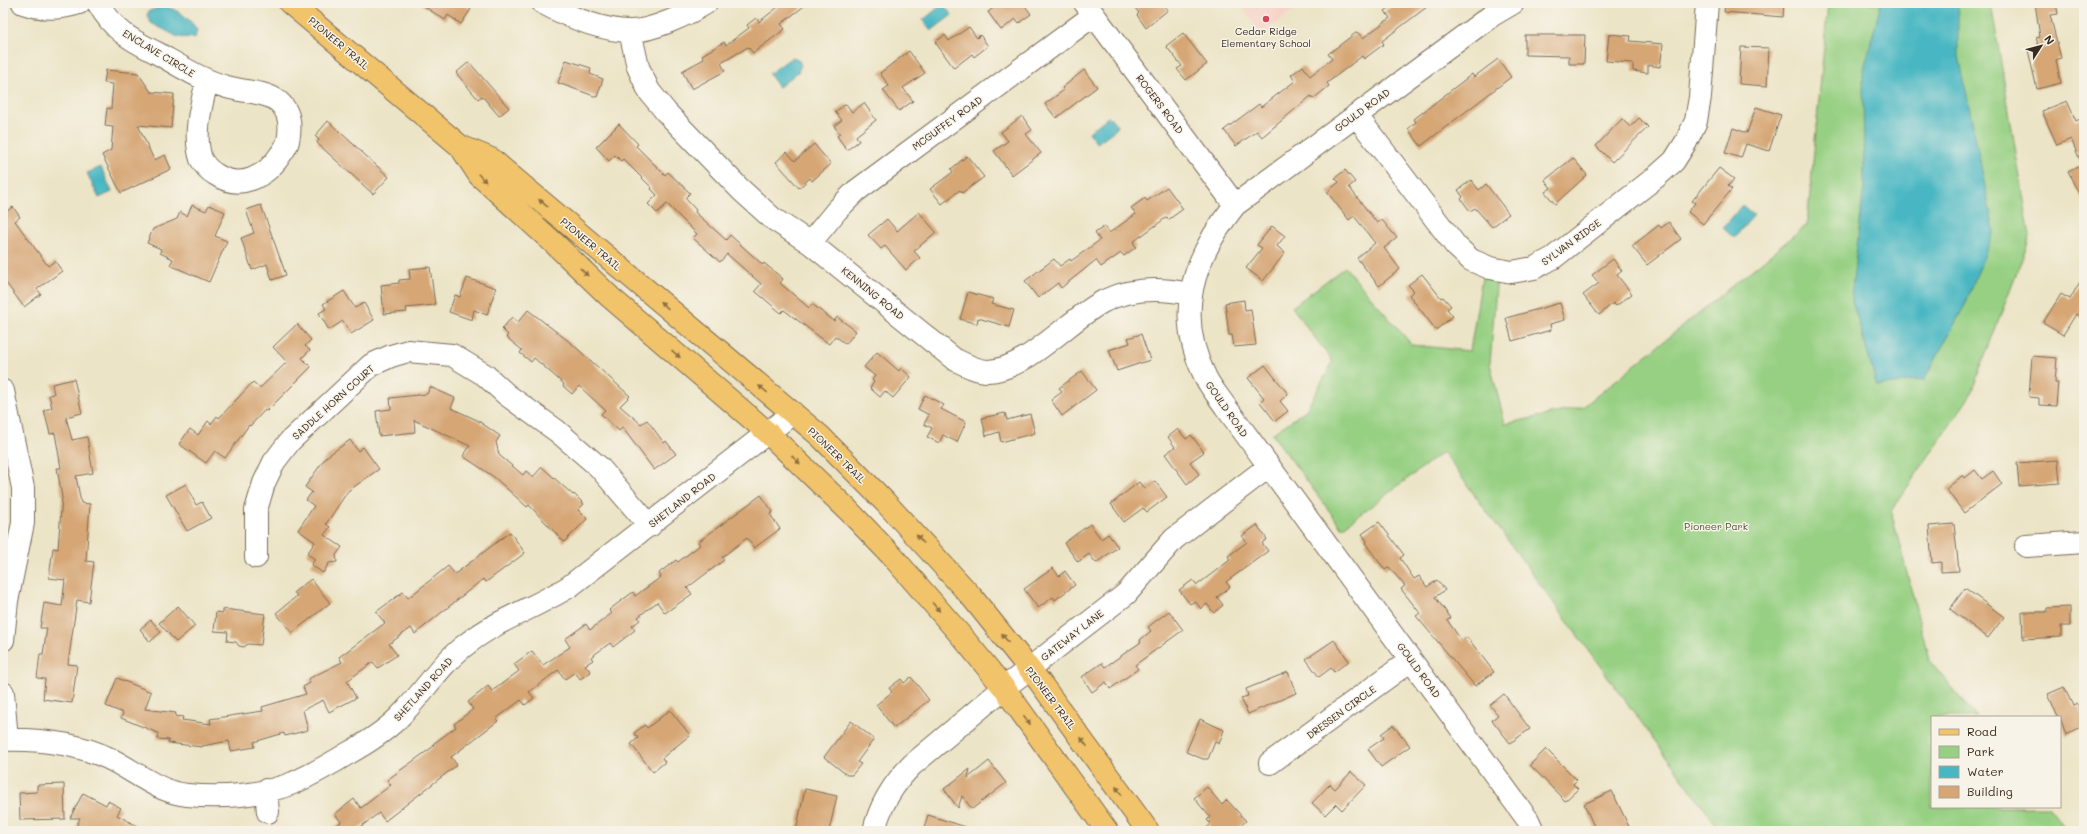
<svg xmlns="http://www.w3.org/2000/svg" width="2087" height="834" viewBox="0 0 2087 834" font-family="Mali,sans-serif">
<rect width="100%" height="100%" fill="#f7f3e8"/>
<filter id="ink" filterUnits="userSpaceOnUse"><feTurbulence type="fractalNoise" baseFrequency=".025" numOctaves="2"/><feDisplacementMap in="SourceGraphic" scale="8" xChannelSelector="R" yChannelSelector="G"/><feConvolveMatrix kernelMatrix="1 2 1 2 8 2 1 2 1" color-interpolation-filters="sRGB"/></filter>
<filter id="wash" filterUnits="userSpaceOnUse"><feTurbulence type="fractalNoise" baseFrequency=".012" numOctaves="4" result="noise"/><feDisplacementMap in="SourceGraphic" scale="16" xChannelSelector="R" yChannelSelector="G"/><feGaussianBlur stdDeviation="0.9" result="paint"/><feColorMatrix in="noise" values="0 0 0 0 0 0 0 0 0 0 0 0 0 0 0 0 0 1.4 0 .05"/><feComposite in="paint" operator="in"/></filter>
<g filter="url(#wash)">
<rect width="100%" height="100%" fill="#ece4c6"/>
<path fill="#f6d1c6" d="M1239 3H1303L1262 34Z"/>
<path fill="#97d083" stroke="#697d50" d="M1828 3H1991L2030 237 1970 396 1891 511 1929 659 1976 717H1932V807H2048L2068 831H1721L1443 452 1342 528 1272 434 1306 410 1333 362 1292 307 1345 267 1412 345 1470 351 1483 271 1497 274 1490 364 1505 424 1583 407 1807 225Z"/>
<path fill="#49b7c3" stroke="#427070" d="M1881 3H1958V51L1994 231 1965 305 1924 380 1877 386 1851 297 1864 187 1863 73Z
M943 4 952 15 931 31 923 20Z
M164 6C178 10 189 17 197 30L195 38 178 37 151 23 147 15 149 11Z
M792 57 798 59 801 65 798 72 779 87 769 74Z
M1108 117 1111 118 1117 125 1116 129 1097 143 1089 132Z
M101 167 112 192 99 198 87 173Z
M1742 205 1754 215 1734 238 1723 228Z"/>
<g id="blocks">
<path fill="#d6a675" d="M419 3H462L471 9 461 24 448 15 445 20Z
M783 3H808L781 24 785 29 753 53 748 47 721 63 725 71 692 89 682 71 704 59 702 55 724 42 726 45 749 28 747 25 756 18 759 22Z
M1000 3H1023L1031 14 1019 23 1016 19 1001 30 988 12Z
M1131 3H1163L1168 10 1146 28 1137 15 1139 13Z
M1396 3H1432L1382 41 1384 44 1364 59 1362 56 1327 83 1329 86 1313 99 1311 96 1262 137 1257 131 1236 146 1224 130 1259 104 1261 107 1295 81 1291 75 1303 66 1310 76 1332 59 1328 54 1357 32 1363 38 1390 18 1385 11Z
M1725 3H1784L1783 17 1724 12Z
M2035 3H2056L2058 14 2050 15 2061 58 2056 60 2061 83 2037 89 2028 50 2039 47 2036 38 2040 37Z
M969 27 977 38 980 35 988 46 974 57 972 54 954 68 935 42 945 35 949 41Z
M1183 33 1207 64 1186 80 1177 69 1182 66 1166 46Z
M1609 34 1631 36 1630 41 1663 44 1660 67 1648 65V73L1633 71V63L1606 61Z
M1525 35H1585L1584 64H1569V56L1525 55Z
M1741 47 1769 48 1767 86 1739 84Z
M909 51 925 73 903 88 913 101 899 111 883 90 889 86 880 73Z
M1498 59 1511 77 1421 146 1408 129 1416 122 1414 119 1472 74 1474 77Z
M566 60 591 68 590 74 603 79 597 97 558 83Z
M469 62 509 108 499 116 482 96 478 99 456 73Z
M106 70 138 73 151 92 174 94 171 128 138 125 154 160 165 155 171 169 121 193 102 155 111 150 113 127 105 126 107 108 111 109 113 84 104 83Z
M1084 70 1097 87 1056 118 1045 104 1064 90 1062 88Z
M2067 101 2076 121 2084 117V204L2068 172 2082 165 2071 139 2057 145 2042 111Z
M864 103 876 120 856 136 859 141 847 150 837 136 840 134 834 126 842 120 835 112 846 104 852 112Z
M1756 107 1781 115 1769 151 1746 144 1741 158 1725 153 1733 128 1747 133Z
M1022 116 1032 130 1026 134 1041 153 1012 175 994 151 1008 141 1001 132Z
M1639 118 1648 127 1612 162 1596 146 1622 119 1630 127Z
M328 121 389 177 373 194 317 143 319 140 315 136Z
M619 124 638 144 636 146 665 175 668 172 690 193 685 198 696 210 695 212 726 240 730 235 763 265 764 263 783 279 780 283 809 308 812 304 834 321 837 317 856 331 846 344 835 336 829 344 784 310 781 313 755 291 761 284 727 254 720 262 693 238 697 234 667 204 657 213 648 204 657 195 651 189 652 188 623 159 621 161 615 155 609 161 596 147Z
M814 144 831 164 812 181 810 178 799 188 776 162 787 152 795 161Z
M967 156 984 177 962 193 960 190 942 204 930 189 953 172 951 169Z
M1573 158 1587 175 1555 204 1545 192 1551 188 1545 180Z
M1719 168 1734 179 1728 186 1732 189 1703 224 1688 212 1695 203 1692 201Z
M1345 170 1355 182 1349 187 1377 223 1382 220 1397 238 1384 248 1400 269 1379 286 1357 258 1375 243 1354 216 1349 220 1327 192 1339 182 1335 178Z
M1471 180 1479 190 1486 184 1509 214 1492 227 1475 208 1470 211 1461 199 1463 197 1458 190Z
M1167 187 1183 209 1168 220 1167 217 1133 242 1136 247 1124 256 1121 253 1101 267 1096 260 1061 288 1058 283 1038 298 1025 281 1054 259 1060 266 1070 259 1071 261 1100 240 1095 233 1105 226 1109 233 1136 214 1131 208 1145 198 1147 201Z
M3 205 7 211 13 207 20 217 15 221 48 266 55 261 62 271 37 289 41 294 24 307 3 279Z
M192 205 206 211 209 205 225 212 215 236 227 241 209 282 170 265 173 259 160 253 161 249 147 243 153 229 177 219 180 212 187 216Z
M261 205 286 275 272 280 267 264 252 270 241 238 254 233 246 210Z
M919 212 936 232 914 251 920 258 906 270 885 246 881 249 868 235 887 219 897 231Z
M1669 222 1681 239 1647 265 1632 246 1659 225 1661 228Z
M1272 226 1285 236 1277 246 1285 253 1263 281 1246 268 1262 248 1257 245Z
M1613 259 1622 271 1617 275 1632 294 1616 306 1613 303 1599 315 1583 295 1599 283 1592 275Z
M430 267 435 305 406 308 407 312 384 314 381 285 399 283V280L410 279 409 269Z
M1422 274 1441 298 1443 297 1451 306 1447 309 1453 316 1436 330 1409 295 1414 291 1408 285Z
M2084 275V319L2076 314 2063 335 2043 323 2061 294 2070 299Z
M467 278 496 288 487 315 474 310 472 320 449 312 455 295 460 297Z
M344 291 355 308 364 303 374 320 351 334 343 321 329 330 319 313 326 309 323 304Z
M968 292 993 299 991 304 1014 310 1009 327 978 318 977 324 960 319Z
M1244 300 1245 310 1251 309 1256 345 1234 347 1232 335H1229L1225 303Z
M1560 303 1565 320 1550 324 1551 330 1512 341 1506 318Z
M528 310 571 343 630 396 620 406 641 424 647 420 664 443 666 441 676 454 654 470 622 427 619 431 601 414 605 410 579 386 572 394 563 386 564 384 534 358 531 362 520 353 522 350 506 337 508 335 502 329 512 317 518 322Z
M297 324 311 340 305 346 310 350 302 358 311 367 267 411 265 410 250 426 249 425 225 458 215 451 206 463 179 444 190 429 198 435 208 421 211 424 217 416 219 418 253 382 260 388 287 362 273 347Z
M1141 334 1150 360 1117 371 1109 350 1130 343 1128 338Z
M877 352 899 371 901 368 911 377 893 398 885 391 880 397 870 388 874 382 872 380 875 376 864 367Z
M2032 356 2057 358 2055 382H2058L2056 406 2039 405V398L2029 397Z
M1265 365 1288 394 1280 401 1288 411 1275 421 1260 402 1264 398 1248 378Z
M1082 371 1096 390 1062 416 1051 400 1062 392 1059 388Z
M74 379 82 413 66 417 72 440 87 437 93 473 76 476 81 503 90 504 86 561 94 562 89 602 77 600 68 664 77 665 72 703 43 699 45 679 37 678 40 654H43L47 628H40L44 603 62 606 65 580 49 578 53 548 58 549 62 497 57 468H61L55 433 50 434 44 410 52 408 49 395 54 394 52 384Z
M430 387 455 398 451 408 477 420 500 436 496 442 499 455 523 475 526 471 533 477 542 467 573 495 574 494 584 504 578 510 587 519 564 542 529 505 527 507 494 477 463 456 470 446 414 420 415 432 379 436 376 411 391 409 390 398 427 394Z
M925 395 944 405 941 409 966 422 957 442 943 435 939 443 927 437 932 428 924 424 929 415 918 409Z
M1005 413 1007 420 1030 414 1035 433 1001 442 999 432 986 436 982 418Z
M1178 429 1186 439 1191 435 1204 452 1190 462 1199 474 1187 484 1165 454 1175 447 1168 437Z
M350 440 358 451 363 447 379 469 348 491 326 524 330 527 324 535 342 547 336 555 337 562 329 563 323 573 311 565 315 559 307 554 315 542 298 530 314 506 306 500 312 492 305 487 326 457Z
M2058 460 2060 483 2019 486 2017 463Z
M1975 470 1982 479 1993 471 2002 484 1964 513 1946 489 1963 475 1965 478Z
M1155 481 1167 497 1147 512 1143 508 1124 522 1111 504 1139 482 1144 489Z
M186 484 196 505 202 502 211 518 187 531 166 495Z
M761 495 773 512 770 514 780 529 754 548 747 538 722 557 724 560 687 588 692 594 665 613 657 602 638 617 640 620 632 626 635 630 613 647 610 643 591 657 593 660 585 665 591 672 580 679 575 672 565 679 558 670 529 692 534 698 525 705 521 700 496 719 498 721 451 757 457 765 385 821 379 813 355 831H329L341 822 335 814 354 799 361 808 391 785 387 780 434 746 433 744 456 727 454 724 473 709 468 702 488 686 492 691 519 671 514 664 532 651 543 665 570 647 565 639 586 624 590 630 612 613 609 610 633 592 635 596 661 577 659 573 676 560 678 562 700 545 698 542Z
M1379 522 1404 555 1400 558 1414 579 1419 576 1427 587 1437 580 1445 590 1435 597 1451 618 1447 620 1462 641 1467 637 1494 672 1475 686 1416 616 1420 613 1401 589 1405 586 1389 567 1385 570 1365 543 1367 541 1362 534Z
M1090 524 1101 539 1108 534 1118 547 1096 563 1089 554 1078 562 1064 543Z
M1954 524 1959 571 1941 572V562L1932 563 1929 526Z
M1257 525 1267 539 1262 543 1268 551 1226 582 1230 587 1217 597 1223 605 1214 613 1207 604 1201 609 1195 601 1190 604 1179 590 1193 580 1197 585 1230 560 1228 556 1247 542 1242 536Z
M510 532 525 553 486 582 483 579 415 634 411 628 389 644 397 655 378 668 373 662 347 681 356 698 329 712 323 700 303 710 308 730 285 736 284 733 254 742 255 747 231 751 229 741 202 746V747L168 743 169 740 157 739 158 733 121 718 123 713 106 706 117 678 151 692 145 709 176 713 175 716 183 717 182 720 211 724 210 719 263 711 262 707 306 694 303 687 310 683 308 679 342 662 339 657 385 623 376 612 403 592 408 598 448 566 455 574Z
M1053 568 1059 576 1065 571 1075 585 1055 600 1053 597 1038 608 1024 589Z
M311 579 330 603 292 633 276 613 297 596 294 592Z
M1965 588 2004 617 1988 638 1950 609Z
M178 606 195 626 176 642 159 623Z
M2070 607V626H2061V637L2023 639 2022 612H2047V608Z
M223 609 265 614 261 645 248 644 244 647 239 646 236 642 227 641 228 632 214 631 216 612 223 613Z
M1169 611 1183 630 1135 665 1138 669 1110 689 1106 682 1092 692 1082 677 1102 663 1105 667 1141 642 1140 640 1151 631 1148 627Z
M151 620 161 632 150 642 140 629Z
M1334 640 1349 661 1334 672 1331 668 1319 677 1306 659Z
M1288 672 1296 693 1248 714 1241 698 1248 696 1246 689Z
M911 677 929 700 894 728 876 705 892 692 889 688 901 679 904 683Z
M2064 687 2073 706 2077 704 2084 718V727L2066 735 2060 717H2058L2048 694Z
M1504 694 1530 729 1510 743 1492 720 1498 715 1490 705Z
M670 710 690 735 662 758 665 762 653 772 631 744 638 738 634 733 645 725 647 728Z
M1200 719 1224 730 1219 744 1215 742 1208 759H1203L1186 752Z
M851 721 874 739 857 762 861 764 852 775H847L824 757Z
M1393 725 1410 746 1381 767 1368 749 1384 738 1381 734Z
M1546 749 1577 780 1573 784 1578 789 1565 801 1530 765Z
M989 761 1006 783 972 809 962 796 958 808 944 789 970 769 968 778Z
M1351 772 1366 785 1342 810 1336 804 1325 815 1312 803 1330 784 1335 789Z
M64 784 65 819 20 820 19 793 37 792V785Z
M1207 787 1222 805 1227 800 1246 821 1235 831H1203L1211 824 1207 820 1210 817 1194 798Z
M805 789 837 796 829 831H796Z
M1612 791 1631 831H1596L1584 804Z
M83 793 106 805 108 801 121 808 117 815 146 831H74L80 818H70Z
M928 815 969 828V831H923Z"/>
</g>
</g>
<g filter="url(#ink)">
<use href="#blocks" fill-opacity="0" stroke="#796b59" stroke-width="1"/>
<g fill="none" stroke-linecap="round" stroke-linejoin="round">
<g stroke="#796b59" stroke-width="24">
<path id="minor" d="M23 3C42 10 60 9 79 3
M98 3C105 15 112 25 123 33 133 41 145 47 157 53 180 66 201 80 227 87 242 92 267 91 279 102 290 112 291 127 288 141 287 146 284 150 281 154 266 177 240 191 215 174 210 171 204 165 201 159 193 135 201 105 207 82
M543 3C569 17 599 30 629 31 650 32 689 14 706 3
M1085 3 1235 205
M1513 3 1491 16 1235 205C1193 258 1173 314 1206 378 1211 388 1219 397 1225 406L1528 820 1533 831
M630 31 638 67 649 91 666 112 740 189 772 218 810 243 954 359C964 364 976 371 988 371 1027 370 1069 319 1104 301 1131 288 1162 288 1190 294
M1356 115 1456 246 1471 260 1490 268 1512 272 1534 268 1553 258 1656 177 1674 161 1686 142 1696 121 1700 97 1707 3
M810 243 837 210 856 191 1094 15
M3 391 23 488V523L7 601 3 640
M2026 546 2084 542
M256 557V510L264 483 274 462 290 441 371 365 391 356 408 351 452 355 485 375 507 395 557 431 599 467 650 526
M3 693 7 740
M3 740C39 739 75 743 108 758 134 770 157 792 187 795 220 798 261 796 293 783 311 775 329 765 347 754 367 743 389 729 404 712 426 689 442 662 468 643 499 619 537 607 570 586L793 413
M1270 763 1411 660
M266 790 268 812
M874 831C880 805 893 784 912 765L1004 688 1126 594 1174 539 1268 467"/>
</g>
<g stroke="#796b59" stroke-width="24">
<path id="major" d="M290 3 460 146 491 159 820 436 885 502 971 596 1039 681 1148 831
M460 146 479 175 556 245 610 297 768 433 848 510 892 556 964 639 1004 688 1107 831"/>
</g>
<use href="#minor" stroke="#fff" stroke-width="22"/>
<use href="#major" stroke="#f1c36a" stroke-width="22"/>
</g>
<defs><path id="oneway-solid" d="M-6-.8H1V-3.2L6.5 0L1 3.2V.8H-6Z"/></defs>
<g fill="#8d6f40">
<use href="#oneway-solid" transform="translate(482 178) rotate(45)"/>
<use href="#oneway-solid" transform="translate(543 203) rotate(-140)"/>
<use href="#oneway-solid" transform="translate(584 272) rotate(45)"/>
<use href="#oneway-solid" transform="translate(664 305) rotate(-139)"/>
<use href="#oneway-solid" transform="translate(676 354) rotate(41)"/>
<use href="#oneway-solid" transform="translate(763 389) rotate(-141)"/>
<use href="#oneway-solid" transform="translate(796 460) rotate(44)"/>
<use href="#oneway-solid" transform="translate(920 539) rotate(-132)"/>
<use href="#oneway-solid" transform="translate(936 607) rotate(49)"/>
<use href="#oneway-solid" transform="translate(1005 638) rotate(-129)"/>
<use href="#oneway-solid" transform="translate(1027 720) rotate(54)"/>
<use href="#oneway-solid" transform="translate(1084 742) rotate(-126)"/>
<use href="#oneway-solid" transform="translate(1119 791) rotate(-126)"/>
</g>
</g>
<circle fill="#d1495b" stroke="#f7f3e8" stroke-width="1.5" cx="1266" cy="19" r="4"/>
<g text-anchor="middle" dominant-baseline="central" stroke-width="3" stroke-linejoin="round" paint-order="stroke">
<g font-size="10" fill="#3b2a1e" stroke="#f7f3e8">
<text x="1266" y="31">Cedar Ridge<tspan x="1266" dy="12">Elementary School</tspan></text>
</g>
<g font-size="10" fill="#3b2a1e" stroke="#f7f3e8">
<text transform="translate(339 43) rotate(40)">PIONEER TRAIL</text>
<text transform="translate(159 53) rotate(31)">ENCLAVE CIRCLE</text>
<text transform="translate(1160 104) rotate(53)">ROGERS ROAD</text>
<text transform="translate(1362 110) rotate(-36)">GOULD ROAD</text>
<text transform="translate(947 123) rotate(-36)">MCGUFFEY ROAD</text>
<text transform="translate(1571 242) rotate(-36)">SYLVAN RIDGE</text>
<text transform="translate(591 244) rotate(40)">PIONEER TRAIL</text>
<text transform="translate(873 293) rotate(39)">KENNING ROAD</text>
<text transform="translate(333 402) rotate(-42)">SADDLE HORN COURT</text>
<text transform="translate(1227 409) rotate(55)">GOULD ROAD</text>
<text transform="translate(837 455) rotate(44)">PIONEER TRAIL</text>
<text transform="translate(682 500) rotate(-38)">SHETLAND ROAD</text>
<text transform="translate(1072 635) rotate(-38)">GATEWAY LANE</text>
<text transform="translate(1419 670) rotate(54)">GOULD ROAD</text>
<text transform="translate(423 689) rotate(-48)">SHETLAND ROAD</text>
<text transform="translate(1051 698) rotate(53)">PIONEER TRAIL</text>
<text transform="translate(1341 712) rotate(-36)">DRESSEN CIRCLE</text>
</g>
<g font-size="10" fill="#525437" stroke="#f7f3e8">
<text x="1716" y="526">Pioneer Park</text>
</g>
</g>
<rect width="2087" height="834" fill="none" stroke="#f7f3e8" stroke-width="16"/>
<rect x="1931" y="716" width="130" height="92" fill="#f7f3e8" stroke="#aca397"/>
<rect x="1939" y="729" width="20" height="6" fill="#f1c36a" stroke="#aca397"/>
<text x="1967" y="736" font-size="12" fill="#3b2a1e">Road</text>
<rect x="1939" y="746" width="20" height="12" fill="#97d083" stroke="#aca397"/>
<text x="1967" y="756" font-size="12" fill="#3b2a1e">Park</text>
<rect x="1939" y="766" width="20" height="12" fill="#49b7c3" stroke="#aca397"/>
<text x="1967" y="776" font-size="12" fill="#3b2a1e">Water</text>
<rect x="1939" y="786" width="20" height="12" fill="#d6a675" stroke="#aca397"/>
<text x="1967" y="796" font-size="12" fill="#3b2a1e">Building</text>
<g transform="translate(2041 46) rotate(54)" stroke="#f7f3e8" stroke-width="3" paint-order="stroke">
<path d="M0-3L7 15L0 10L-7 15Z" fill="#3b2a1e"/>
<text y="-6" font-size="11" font-weight="bold" text-anchor="middle" fill="#3b2a1e">N</text>
</g>
</svg>
